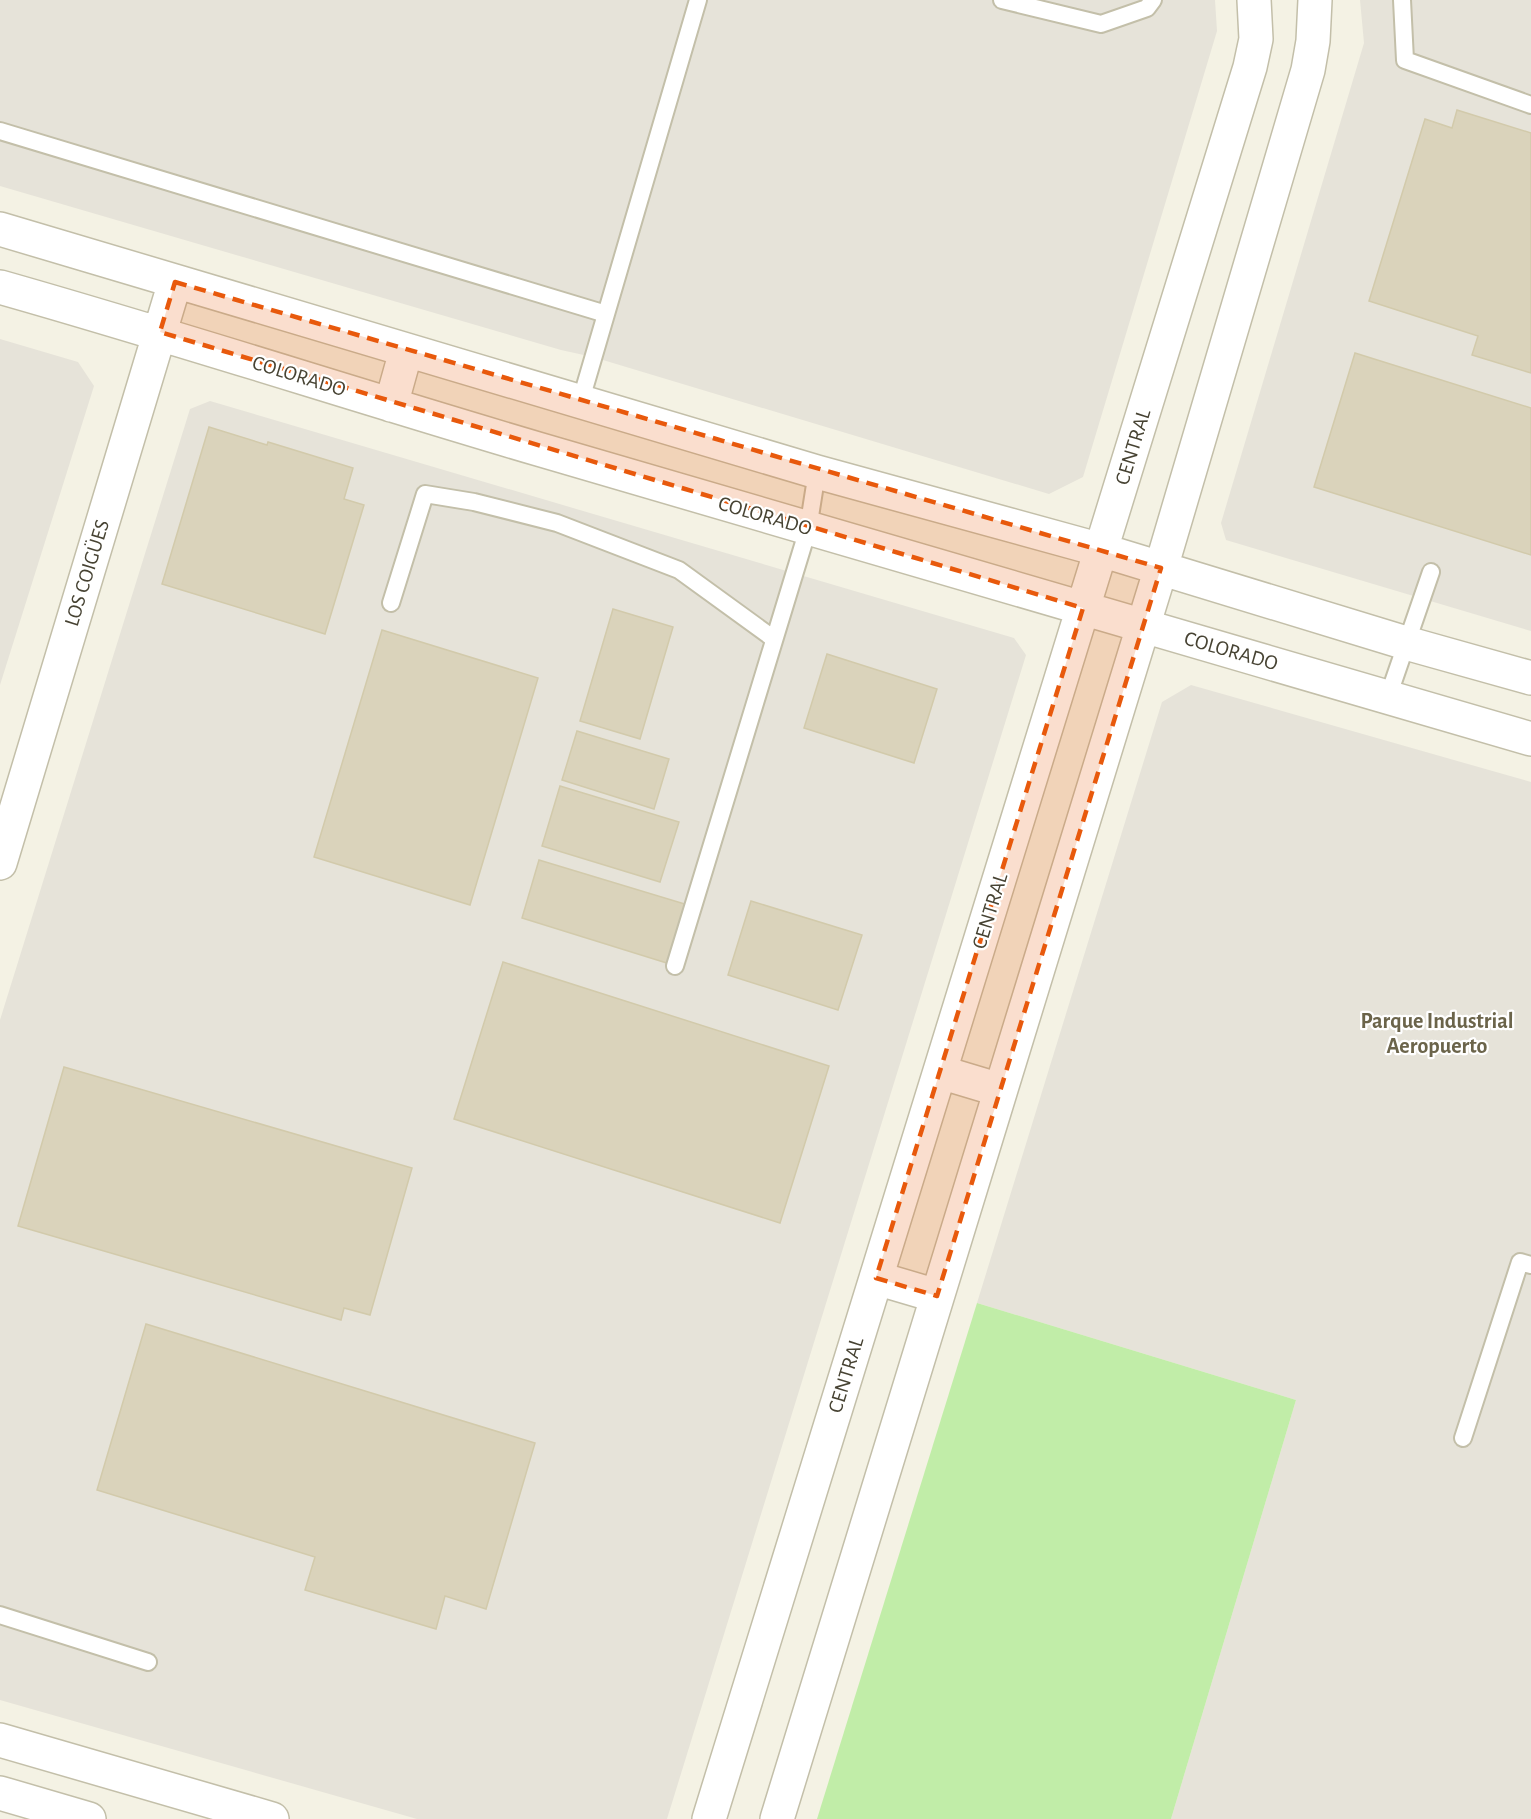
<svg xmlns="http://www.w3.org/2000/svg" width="1531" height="1819" viewBox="0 0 1531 1819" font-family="'Alegreya Sans',sans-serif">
<rect width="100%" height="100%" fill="#f4f2e4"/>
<path fill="#e6e3d9" d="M0 0H1215L1217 31 1083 477 1049 494 593 357 561 350 0 186Z
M1360 0H1531V631L1226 540 1221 523 1364 43Z
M0 339 78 362 94 386 0 685Z
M210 401 1014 638 1026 655 667 1819H417L0 1700V1020L190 409Z
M1191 685 1531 782V1819H1171L1296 1400 977 1303 1162 702Z"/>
<path fill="#c1eda8" d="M977 1303 1296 1400 1171 1819H817Z"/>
<path fill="#dad3bb" stroke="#d2caab" stroke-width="1.5" d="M1457 110 1531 133V373L1472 355 1478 336 1369 301 1425 119 1452 128Z
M1355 353 1531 408V555L1314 487Z
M209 427 267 445 268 442 353 468 344 499 364 505 325 634 162 584Z
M613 609 673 627 640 739 580 721Z
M382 630 538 678 470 905 314 857Z
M827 654 937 689 914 763 804 728Z
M577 731 669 759 654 809 562 780Z
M560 786 679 822 660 882 542 846Z
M539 860 688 905 670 964 522 918Z
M751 901 862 935 838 1010 728 975Z
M503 962 829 1066 780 1223 454 1119Z
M64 1067 412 1168 370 1315 344 1308 341 1320 18 1226Z
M146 1324 535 1443 486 1609 445 1596 436 1629 305 1590 315 1557 97 1490Z"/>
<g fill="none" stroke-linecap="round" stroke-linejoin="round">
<g stroke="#c3bfa9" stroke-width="20">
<path id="lane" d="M1002 0 1101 24 1147 8 1153 0
M1402 0 1405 60 1531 105
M0 131 606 314
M580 403 698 0
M391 603 425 494 474 502 557 523 679 570 774 639
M1388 697 1431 572
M675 966 808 529 817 472
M1463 1438 1520 1262 1531 1265
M0 1615 148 1662"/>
</g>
<g stroke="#c3bfa9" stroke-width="36">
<path id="street" d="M0 229 817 472 1101 550 1406 643 1531 678
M0 287C180 338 358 396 538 449 868 547 1200 642 1531 739
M391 405 406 351
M0 863 175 282
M940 1072 1000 1090
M876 1278 937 1296
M0 1740 272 1819
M0 1793 89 1819
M709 1819 1250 67 1256 39 1254 0
M777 1819 1161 568 1308 70 1313 41 1315 0"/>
</g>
<use href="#lane" stroke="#fff" stroke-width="16"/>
<use href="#street" stroke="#fff" stroke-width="33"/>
</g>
<path fill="#e8590c" fill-opacity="0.2" stroke="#e8590c" stroke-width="4.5" stroke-dasharray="12 8" stroke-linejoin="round" d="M175 282 1161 568 937 1296 876 1278 1083 608 160 332Z"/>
<g text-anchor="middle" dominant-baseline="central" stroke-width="4.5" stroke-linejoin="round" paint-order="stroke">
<g font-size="21" fill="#474333" stroke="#fff">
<text transform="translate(299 376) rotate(17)">COLORADO</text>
<text transform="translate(1133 447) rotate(-73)">CENTRAL</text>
<text transform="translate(765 516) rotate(16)">COLORADO</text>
<text transform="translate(87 573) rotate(-73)">LOS COIGÜES</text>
<text transform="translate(1231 651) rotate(16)">COLORADO</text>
<text transform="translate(990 911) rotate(-73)">CENTRAL</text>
<text transform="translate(846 1375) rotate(-73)">CENTRAL</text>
</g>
<g font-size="22" font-weight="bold" fill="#6b644a" stroke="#fff">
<text x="1437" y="1021">Parque Industrial<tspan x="1437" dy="25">Aeropuerto</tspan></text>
</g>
</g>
</svg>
